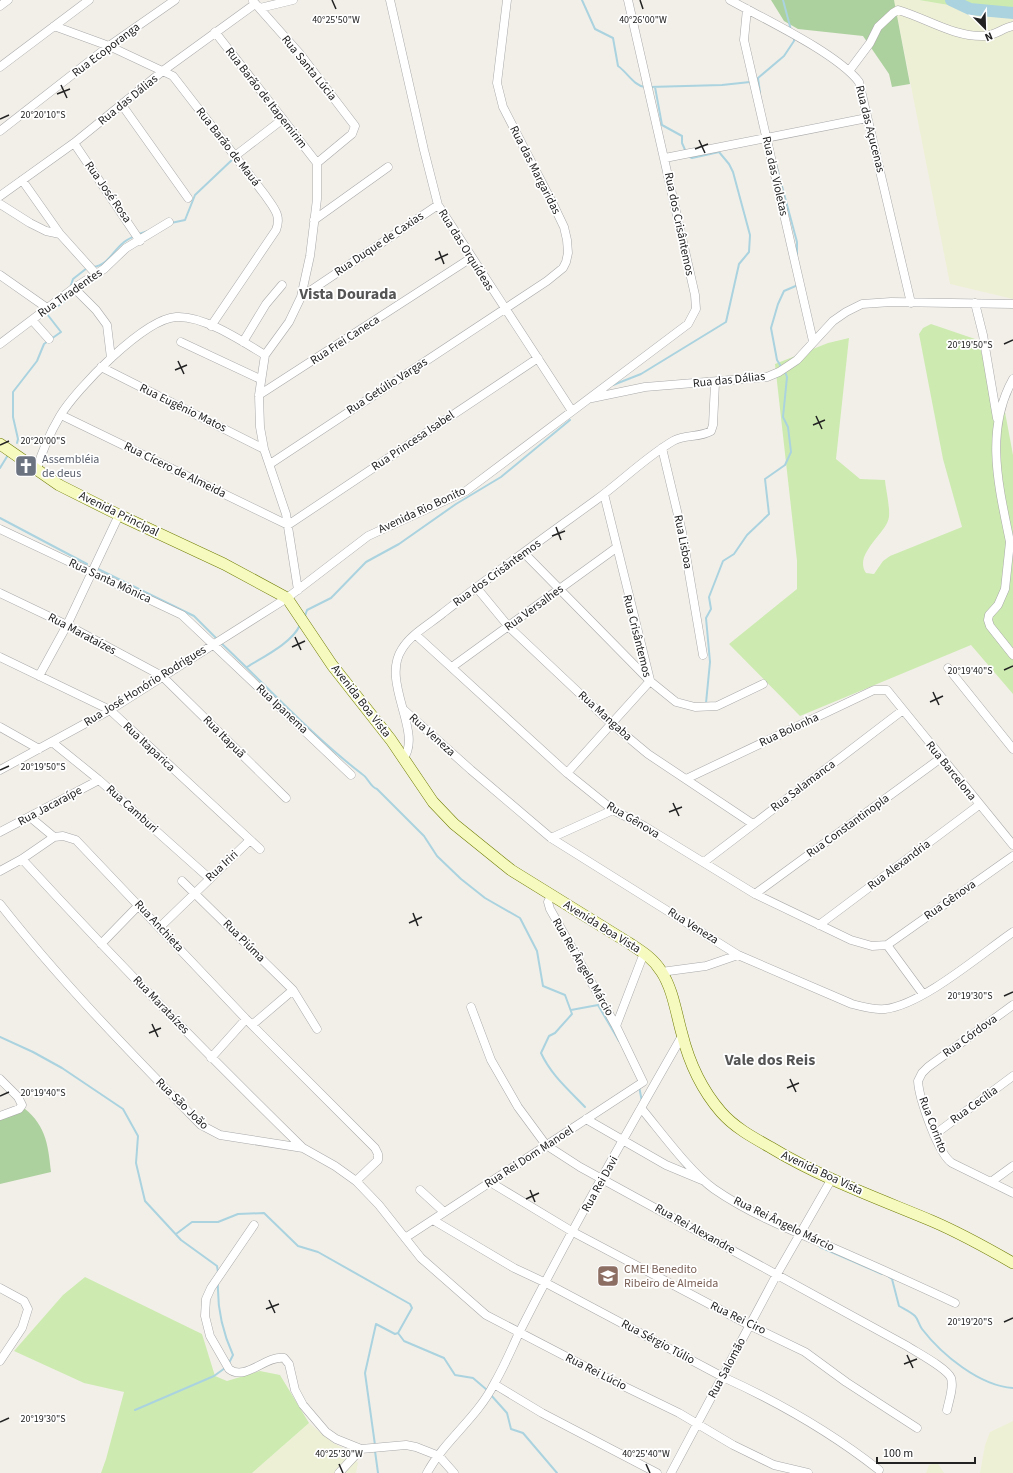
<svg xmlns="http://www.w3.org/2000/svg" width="1013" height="1473" viewBox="0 0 1013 1473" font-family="'Source Sans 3',sans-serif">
<rect width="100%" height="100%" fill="#f2efe9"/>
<path fill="#eef0d5" d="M894 0H919L1013 16V299L950 284Z
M1013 1421V1473H980L985 1445 990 1432Z
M309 1423 333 1443 349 1451 358 1463 356 1473H252Z
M937 1462 944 1473H926L929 1465Z"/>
<path fill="#cdebb0" d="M919 0H1013V16Z
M931 324 978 340 998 413 1005 412 1013 455V694L971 645 800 716 729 644 797 589V561L775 364 828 343 849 338 836 459 860 479 885 480C886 491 890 506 889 517 887 533 853 554 866 573L874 574 883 561 890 556 962 527 943 459 919 334 923 328Z
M85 1277 202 1334 215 1376 227 1381 260 1371 280 1375 309 1423 252 1473H101L106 1459 124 1392 84 1383 14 1351 63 1295Z"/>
<path fill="#add19e" d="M771 0H894L910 84 892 87 889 74 863 36 798 29 784 21Z
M20 1105C45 1123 48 1142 51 1172L0 1184V1117Z"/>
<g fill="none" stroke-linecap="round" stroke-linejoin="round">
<path stroke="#aad3df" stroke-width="2" d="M582 0 595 29 613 38 618 66C627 72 634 86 645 87
M783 0 791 30
M758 78 760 93
M758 78 784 56 794 41V38
M649 87 722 85 750 82
M655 87 662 125 682 136V143L686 152
M776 164 797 242V256
M171 223 185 220 195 195 234 158
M139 234 148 231
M93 267C108 265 112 252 123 243 126 240 131 238 135 236
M70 288 73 279 87 268
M782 368 777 360 771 328 778 304 784 291 798 285
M613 385 641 374 726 322 739 264 749 252 750 235 733 172 729 164 719 152 692 158 688 156
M17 443 18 439 13 417V392L37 361 44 344 61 332 47 314 68 299 69 295
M0 468 8 455
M0 518 87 564
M96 568 194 616 217 639
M305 616 307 610 331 598 366 562 399 544 456 504 501 477 570 420
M220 642C267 686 311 735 362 774 369 778 369 786 377 789L424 836 437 856 461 879 485 898 520 918 537 951 543 986 565 995 572 1014 555 1033 549 1036 541 1053C551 1075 569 1090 585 1107
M247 667C263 657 292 643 300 625
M706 703 710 662 706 618 711 609 709 597 723 561 734 554 747 535 769 514 765 479 785 465 791 452 788 427 783 417 787 377 785 372
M571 1010 598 1005 619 1041
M0 1037 33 1052 62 1068 123 1109 138 1136 136 1163 145 1201 181 1240 217 1266 218 1272
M639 1086 642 1102
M176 1234 192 1222H218L238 1214 264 1213 298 1246 318 1252 410 1304 412 1308 398 1333
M820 1247 882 1274
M889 1277 892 1279 899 1306C904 1309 911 1312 915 1316 918 1319 919 1325 922 1329 942 1355 980 1386 1013 1388
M218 1282C217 1307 223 1333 233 1355L229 1363
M490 1394 507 1413 511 1429 523 1433 557 1473
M135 1410 214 1376 225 1368
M375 1445 365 1373 376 1324 395 1334 398 1333 404 1341 444 1358 455 1375 473 1378 487 1390
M375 1451 378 1473"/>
<path stroke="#aad3df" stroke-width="12" d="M951 0 970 9 1013 13"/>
<g stroke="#a9a9a9" stroke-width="9">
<path id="street" d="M390 0 424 150 438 205 572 411
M730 0C764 19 837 53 859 82L911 303
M253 1 300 54 355 126 352 134 317 163
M0 6 8 0
M260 8 293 0
M747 9 744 40 813 341
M54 26 109 46 173 76 265 195C273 207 282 215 276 230L211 326
M215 32 317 163V199L310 256 301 297 289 322 265 355 259 395 260 427 264 449 286 514 298 590
M0 67 89 0
M849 71 870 43 878 27 893 13 898 10C926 18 953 37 984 36 994 36 1003 28 1013 26
M122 105 188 198
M0 131 109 46 175 0
M74 143 140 241
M235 156 283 119
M665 158 867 118
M22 180 60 234
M0 196 74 143 164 70 255 4
M0 204 30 223 46 231 60 234 96 274
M314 220 388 167
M0 275 47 308
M74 288 96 310 107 325 111 358
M301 297 438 205
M975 303 983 335 997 418
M32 320 49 339
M181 342 260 379
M243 342 266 304 282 285
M0 344 74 288 104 269 126 248 169 222
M101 367 264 449
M1013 379C984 431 999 487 1010 542L1005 589 998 605 989 615 988 620 990 626 1013 655
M259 395 471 258
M592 398 645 387 767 377 779 372 797 360 833 321 846 312 862 304 891 302 1013 304
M61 415 288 525 538 358
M662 448 682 532 703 655
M270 464 547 281 563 268 566 262 568 253 567 240 564 227 553 204 503 107 497 83 507 0
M37 469C42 451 50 433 60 416 76 389 144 319 176 317 203 315 242 341 265 355
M604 494 650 680
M0 529 182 615 351 775
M524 553 650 681 676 702 695 707 717 706 763 684
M476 587 509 627 612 724 648 754 753 824
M0 593 67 625 162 676 286 798
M416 635 567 773 613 810 644 826 755 894 851 940 872 946 887 945 1013 856
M0 657 110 710 260 849
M452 667 616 548
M948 668 1013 749
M39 676 67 625 119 515
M404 710 471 770 551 838 738 955 852 1004C863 1007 874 1010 885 1009 922 1005 981 954 1013 932
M0 727 39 749
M52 742 99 780 209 878
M403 759C424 733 380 682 402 649 411 634 430 624 443 613 493 574 545 537 596 500 622 481 646 457 673 441 685 434 699 438 711 431L713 425 715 383
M0 770 110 710 287 598 368 536 466 491 688 324 696 309 695 295 628 0
M567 773 650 681
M686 779 874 690H887L1013 845
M30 817 54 837
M0 832 99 780
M551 838 613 810
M22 859C113 958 207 1054 303 1148
M704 862 903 710
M0 871 22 859 54 837 63 836 76 840 246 1019 375 1148 378 1154V1160L356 1181
M182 881 293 990 317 1029
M755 894 941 758
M551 896 548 902 550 909 616 1026 643 1082
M0 904C62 983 131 1053 201 1125L220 1135 303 1148 335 1166 356 1181 379 1205 421 1258 486 1315 613 1381 679 1413 733 1445 774 1465 808 1473
M819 925 979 805
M160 927 250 840
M101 944 139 905
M887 945 923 994
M661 972 706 966 738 955
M1013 1005 928 1067 922 1073 918 1081C919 1098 938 1154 952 1163L1013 1193
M471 1007 491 1060 518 1107 546 1145 580 1167 907 1346C916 1352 947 1368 951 1378 954 1387 949 1400 947 1410
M252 1025 293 990
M616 1026 644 953
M211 1058 246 1019
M0 1079 18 1097 22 1105 19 1109 0 1116
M641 1108C661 1132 690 1172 714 1189 750 1214 793 1231 833 1248 874 1266 915 1284 955 1303
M586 1119 666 1165 702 1180
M934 1135 1013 1076
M490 1182 573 1232 749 1325 805 1352 846 1382 917 1428
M991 1182 1013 1166
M420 1190 444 1212
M433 1220 514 1268 546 1283 723 1377C778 1402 832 1433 879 1470
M254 1225 211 1288 206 1299 205 1316 210 1336 229 1369C245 1382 266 1355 284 1358L289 1364 295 1390 303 1405 326 1432 336 1439 361 1449 406 1445 416 1447 439 1456 454 1473
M405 1238 643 1082
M0 1288 24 1301 28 1309 22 1328 0 1361
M494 1384 542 1413 657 1473
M339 1473 361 1449
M427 1473C444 1441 477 1418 494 1384 504 1367 511 1350 519 1333 570 1232 626 1134 682 1036
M671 1473 777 1274 831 1180"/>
</g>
<g stroke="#707d05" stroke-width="12">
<path id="secondary" d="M0 444 59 485 119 515 224 564 287 598 332 665 391 740 433 802 454 824 511 870 629 943C641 951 653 958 661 971 673 989 676 1013 682 1034 689 1062 702 1090 721 1112 734 1127 752 1137 770 1147 821 1178 877 1198 932 1221 960 1233 987 1248 1013 1263"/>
</g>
<use href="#street" stroke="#fff" stroke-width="8"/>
<use href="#secondary" stroke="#f7fabf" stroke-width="11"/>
</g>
<path fill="none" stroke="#222" stroke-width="1.5" d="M332 0 336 9M640 0 643 9M61 85 67 98M57 94 70 89M0 119 9 115M699 140 705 153M695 149 708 144M439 251 444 264M435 260 448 254M1004 344 1013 340M178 361 184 374M175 370 187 365M816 416 822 429M813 425 825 420M0 445 9 441M556 527 561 540M552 536 565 531M295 637 301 650M292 647 305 641M1004 670 1013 666M933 692 939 705M930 702 943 696M0 770 9 766M673 803 679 816M669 812 682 807M413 913 418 926M409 923 422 917M1004 996 1013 992M152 1024 158 1037M149 1033 161 1028M790 1079 796 1092M787 1088 799 1083M0 1096 9 1092M530 1190 535 1202M526 1199 539 1193M269 1300 275 1313M266 1309 279 1304M1004 1322 1013 1318M907 1355 913 1368M904 1364 917 1359M0 1422 9 1418M339 1464 343 1473M646 1464 650 1473"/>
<defs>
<g id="church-square" transform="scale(1.15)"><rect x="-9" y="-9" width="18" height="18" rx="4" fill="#6b7280" stroke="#fff"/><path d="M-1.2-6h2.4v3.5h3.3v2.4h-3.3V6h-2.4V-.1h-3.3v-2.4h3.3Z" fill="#fff"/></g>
<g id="school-square" transform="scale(1.15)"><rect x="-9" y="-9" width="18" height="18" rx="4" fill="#8d6e63" stroke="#fff"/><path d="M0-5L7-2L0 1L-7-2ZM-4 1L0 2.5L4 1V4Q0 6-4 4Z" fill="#fff"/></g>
</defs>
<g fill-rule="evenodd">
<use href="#church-square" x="26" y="466"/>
<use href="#school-square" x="608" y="1276"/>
</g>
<g text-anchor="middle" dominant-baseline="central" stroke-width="3.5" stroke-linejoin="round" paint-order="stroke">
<g font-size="12" fill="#222" stroke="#fff">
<text transform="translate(106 50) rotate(-37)">Rua Ecoporanga</text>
<text transform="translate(309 68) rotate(51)">Rua Santa Lúcia</text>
<text transform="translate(266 98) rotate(52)">Rua Barão de Itapemirim</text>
<text transform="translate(128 100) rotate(-39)">Rua das Dálias</text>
<text transform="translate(870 129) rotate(76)">Rua das Açucenas</text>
<text transform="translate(228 147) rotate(52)">Rua Barão de Mauá</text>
<text transform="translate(535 170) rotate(63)">Rua das Margaridas</text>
<text transform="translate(775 176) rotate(77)">Rua das Violetas</text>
<text transform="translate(108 192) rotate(55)">Rua José Rosa</text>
<text transform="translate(679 224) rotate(78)">Rua dos Crisântemos</text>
<text transform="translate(379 244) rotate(-34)">Rua Duque de Caxias</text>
<text transform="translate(466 250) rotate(58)">Rua das Orquídeas</text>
<text transform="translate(70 293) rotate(-35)">Rua Tiradentes</text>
<text transform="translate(345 340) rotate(-33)">Rua Frei Caneca</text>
<text transform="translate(729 380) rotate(-6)">Rua das Dálias</text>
<text transform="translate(387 386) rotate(-33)">Rua Getúlio Vargas</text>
<text transform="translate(183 408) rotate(26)">Rua Eugênio Matos</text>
<text transform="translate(413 441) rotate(-34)">Rua Princesa Isabel</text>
<text transform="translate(175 470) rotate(26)">Rua Cícero de Almeida</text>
<text transform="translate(422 510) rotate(-25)">Avenida Rio Bonito</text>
<text transform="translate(119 514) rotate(26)">Avenida Principal</text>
<text transform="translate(683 542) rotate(79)">Rua Lisboa</text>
<text transform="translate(497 573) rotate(-36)">Rua dos Crisântemos</text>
<text transform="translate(110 581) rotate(25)">Rua Santa Mônica</text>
<text transform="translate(534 608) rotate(-36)">Rua Versalhes</text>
<text transform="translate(82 634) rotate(28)">Rua Marataízes</text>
<text transform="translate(637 636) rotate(76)">Rua Crisântemos</text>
<text transform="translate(145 686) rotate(-32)">Rua José Honório Rodrigues</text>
<text transform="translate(361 701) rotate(52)">Avenida Boa Vista</text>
<text transform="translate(282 709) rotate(43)">Rua Ipanema</text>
<text transform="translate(605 716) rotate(42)">Rua Mangaba</text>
<text transform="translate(789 730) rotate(-25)">Rua Bolonha</text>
<text transform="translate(432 735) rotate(42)">Rua Veneza</text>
<text transform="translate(224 737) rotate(45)">Rua Itapuã</text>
<text transform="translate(149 747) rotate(43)">Rua Itaparica</text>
<text transform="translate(951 771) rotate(51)">Rua Barcelona</text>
<text transform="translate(803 786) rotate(-37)">Rua Salamanca</text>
<text transform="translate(50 806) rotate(-28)">Rua Jacaraípe</text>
<text transform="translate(132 809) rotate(42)">Rua Camburi</text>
<text transform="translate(633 820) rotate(31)">Rua Gênova</text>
<text transform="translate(848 826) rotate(-36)">Rua Constantinopla</text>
<text transform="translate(899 865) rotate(-37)">Rua Alexandria</text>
<text transform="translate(222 866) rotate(-43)">Rua Iriri</text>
<text transform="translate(950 900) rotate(-35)">Rua Gênova</text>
<text transform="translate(159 926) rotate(47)">Rua Anchieta</text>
<text transform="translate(693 926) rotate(32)">Rua Veneza</text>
<text transform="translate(602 927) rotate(32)">Avenida Boa Vista</text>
<text transform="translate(244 941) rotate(45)">Rua Piúma</text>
<text transform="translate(583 967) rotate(60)">Rua Rei Ângelo Márcio</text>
<text transform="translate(161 1005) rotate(46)">Rua Marataízes</text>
<text transform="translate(970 1036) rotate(-36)">Rua Córdova</text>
<text transform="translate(182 1104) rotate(44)">Rua São João</text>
<text transform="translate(974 1105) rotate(-36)">Rua Cecília</text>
<text transform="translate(933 1125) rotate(69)">Rua Corinto</text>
<text transform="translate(529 1157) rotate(-33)">Rua Rei Dom Manoel</text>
<text transform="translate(822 1173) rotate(25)">Avenida Boa Vista</text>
<text transform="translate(600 1184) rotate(-61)">Rua Rei Davi</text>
<text transform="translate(784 1224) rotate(26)">Rua Rei Ângelo Márcio</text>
<text transform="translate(695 1229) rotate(29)">Rua Rei Alexandre</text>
<text transform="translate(738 1318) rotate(26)">Rua Rei Ciro</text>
<text transform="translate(658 1342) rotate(28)">Rua Sérgio Túlio</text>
<text transform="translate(727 1368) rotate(-62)">Rua Salomão</text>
<text transform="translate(596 1372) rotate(27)">Rua Rei Lúcio</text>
</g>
<g font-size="12" fill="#5b616d" stroke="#fff" text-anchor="start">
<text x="42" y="459">Assembléia<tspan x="42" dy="14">de deus</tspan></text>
</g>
<g font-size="12" fill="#785e54" stroke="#fff" text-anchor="start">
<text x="624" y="1269">CMEI Benedito<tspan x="624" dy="14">Ribeiro de Almeida</tspan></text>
</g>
<g font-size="16" font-weight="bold" fill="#555" stroke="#fff">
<text x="348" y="294">Vista Dourada</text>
<text x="770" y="1060">Vale dos Reis</text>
</g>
</g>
<g font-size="10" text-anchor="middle" fill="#222" stroke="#fff" stroke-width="3.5" stroke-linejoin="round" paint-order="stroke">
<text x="336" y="23">40°25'50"W</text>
<text x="643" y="23">40°26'00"W</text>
<text x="43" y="118">20°20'10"S</text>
<text x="970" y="348">20°19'50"S</text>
<text x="43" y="444">20°20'00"S</text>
<text x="970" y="674">20°19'40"S</text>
<text x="43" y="770">20°19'50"S</text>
<text x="970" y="999">20°19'30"S</text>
<text x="43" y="1096">20°19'40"S</text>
<text x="970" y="1325">20°19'20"S</text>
<text x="43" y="1422">20°19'30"S</text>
<text x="339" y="1457">40°25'30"W</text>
<text x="646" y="1457">40°25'40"W</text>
</g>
<g transform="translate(985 28) rotate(157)" stroke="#ffffff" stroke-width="3" paint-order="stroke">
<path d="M0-3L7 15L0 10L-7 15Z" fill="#222222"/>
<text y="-6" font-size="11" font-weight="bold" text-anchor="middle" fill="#222222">N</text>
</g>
<path d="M877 1457v6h98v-6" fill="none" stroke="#222222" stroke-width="2"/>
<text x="883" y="1457" font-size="12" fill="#222222" stroke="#ffffff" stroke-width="3" paint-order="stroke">100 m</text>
</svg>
